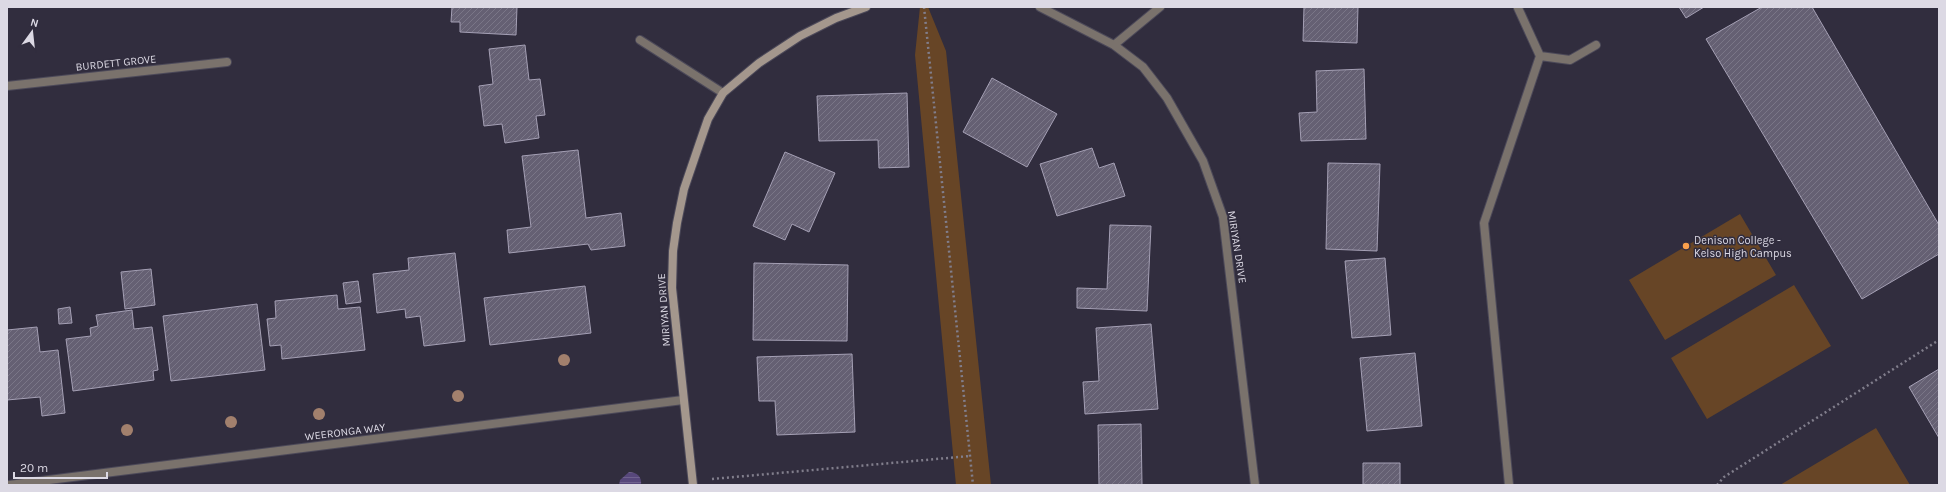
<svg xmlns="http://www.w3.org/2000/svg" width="1946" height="492" viewBox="0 0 1946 492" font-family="Karla,sans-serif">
<defs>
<pattern id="water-rules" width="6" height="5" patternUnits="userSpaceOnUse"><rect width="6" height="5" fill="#57477b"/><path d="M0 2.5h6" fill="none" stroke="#6f618e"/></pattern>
<pattern id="building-hatch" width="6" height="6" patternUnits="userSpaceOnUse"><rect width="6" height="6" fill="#656073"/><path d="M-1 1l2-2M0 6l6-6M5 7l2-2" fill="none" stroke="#7a7687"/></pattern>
</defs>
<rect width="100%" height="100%" fill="#312d3e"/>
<path fill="#674526" d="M920 7H928L946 51 991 485H956L915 55Z
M1740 214 1776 275 1665 340 1629 280Z
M1794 285 1831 346 1707 419 1671 358Z
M1876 428 1910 485H1780Z"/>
<path fill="url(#water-rules)" d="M629 472C637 472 642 477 641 485H619L620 480Z"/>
<path fill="url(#building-hatch)" stroke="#a5a0b5" d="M452 7H517L516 35 460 32V22H451Z
M1304 7H1358L1357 43 1303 41Z
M1679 7H1704L1686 18Z
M1762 7H1812L1939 225V254L1862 299 1706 39Z
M525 45 529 80 540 79 545 115 536 116 539 138 505 143 502 124 484 126 479 86 493 84 489 49Z
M1364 69 1366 139 1301 141 1299 113 1317 112 1316 71Z
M992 78 1057 114 1027 167 963 132Z
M907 93 909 167 879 168 878 140 819 141 817 96Z
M1092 148 1099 168 1114 163 1125 196 1057 216 1040 164Z
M578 150 586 218 621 213 625 246 591 250 588 244 509 253 507 230 531 227 522 156Z
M785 152 835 173 809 232 792 224 785 240 753 226Z
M1328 163 1380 164 1377 251 1326 249Z
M1110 225 1151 226 1147 311 1077 308V288L1107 289Z
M455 253 465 341 424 346 420 316 406 318 405 309 377 313 373 274 409 270 408 258Z
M1385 258 1391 335 1352 338 1345 261Z
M754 263 848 265 847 341 753 340Z
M151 269 155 305 125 309 121 272Z
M358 281 361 302 346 304 343 283Z
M585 286 591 333 490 345 484 298Z
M337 295 338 309 360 307 365 350 282 359 281 345 270 346 267 319 276 318 275 301Z
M257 304 265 370 171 381 163 316Z
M70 307 72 323 59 324 58 309Z
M132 310 134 329 152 327 158 370 153 371 154 380 73 391 66 339 91 336 90 328 98 326 96 315Z
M1151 324 1158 409 1085 414 1083 382 1099 381 1096 328Z
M37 327 40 352 58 350 65 413 42 416 40 397 7 400V330Z
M1415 353 1422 426 1367 431 1360 358Z
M852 354 855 432 777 435 775 401H759L757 357Z
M1939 369V438L1909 387Z
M1141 424 1142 485H1099L1098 425Z
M1363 463H1400V485H1363Z"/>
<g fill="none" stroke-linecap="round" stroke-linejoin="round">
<g stroke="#4c4959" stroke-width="10">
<path id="lane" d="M1540 56 1570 60 1596 45
M1509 485 1484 223 1540 56 1518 8"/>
</g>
<g stroke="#4c4959" stroke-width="10">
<path id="street" d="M1040 7 1114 45 1143 67 1167 98 1203 161 1223 217 1255 485
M640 40 723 93
M1114 45 1160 7
M7 86 227 62
M9 485 683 400"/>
</g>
<g stroke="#4c4959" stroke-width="10">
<path id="secondary" d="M693 485 672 288 673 251 677 223 684 189 699 145 708 119 723 93 759 63 800 36 836 18 866 7"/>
</g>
<path stroke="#817e8c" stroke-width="2.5" stroke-dasharray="2 3" stroke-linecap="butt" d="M924 7 973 485
M712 479 970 456
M1717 485 1724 477 1939 340"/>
<use href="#lane" stroke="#7a726c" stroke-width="8"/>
<use href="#street" stroke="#7a726c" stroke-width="8"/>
<use href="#secondary" stroke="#a4978d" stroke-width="8"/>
</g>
<g fill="#a2806d">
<circle cx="564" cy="360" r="6"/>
<circle cx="458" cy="396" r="6"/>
<circle cx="319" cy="414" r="6"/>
<circle cx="231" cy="422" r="6"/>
<circle cx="127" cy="430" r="6"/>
</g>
<circle fill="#f9a04c" stroke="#312d3e" stroke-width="1.5" cx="1686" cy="246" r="4"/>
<g text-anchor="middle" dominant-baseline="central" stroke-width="3" stroke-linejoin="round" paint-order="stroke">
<g font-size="11" fill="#dcd9e4" stroke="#312d3e">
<text transform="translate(116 63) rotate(-6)">BURDETT GROVE</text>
<text transform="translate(1237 247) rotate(81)">MIRIYAN DRIVE</text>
<text transform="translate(664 310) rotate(-94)">MIRIYAN DRIVE</text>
<text transform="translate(345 432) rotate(-7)">WEERONGA WAY</text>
</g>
<g font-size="11" fill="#dcd9e4" stroke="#312d3e" text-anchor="start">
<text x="1694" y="240">Denison College -<tspan x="1694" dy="13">Kelso High Campus</tspan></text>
</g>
</g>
<rect width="1946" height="492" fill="none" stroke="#dcd9e4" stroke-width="16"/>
<g transform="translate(32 32) rotate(15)" stroke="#312d3e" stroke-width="3" paint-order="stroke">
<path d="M0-3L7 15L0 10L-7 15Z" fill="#dcd9e4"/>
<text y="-6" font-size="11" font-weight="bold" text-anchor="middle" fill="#dcd9e4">N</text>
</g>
<path d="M14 472v6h93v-6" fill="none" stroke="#dcd9e4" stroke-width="2"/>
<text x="20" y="472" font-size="12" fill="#dcd9e4" stroke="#312d3e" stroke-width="3" paint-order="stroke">20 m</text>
</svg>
